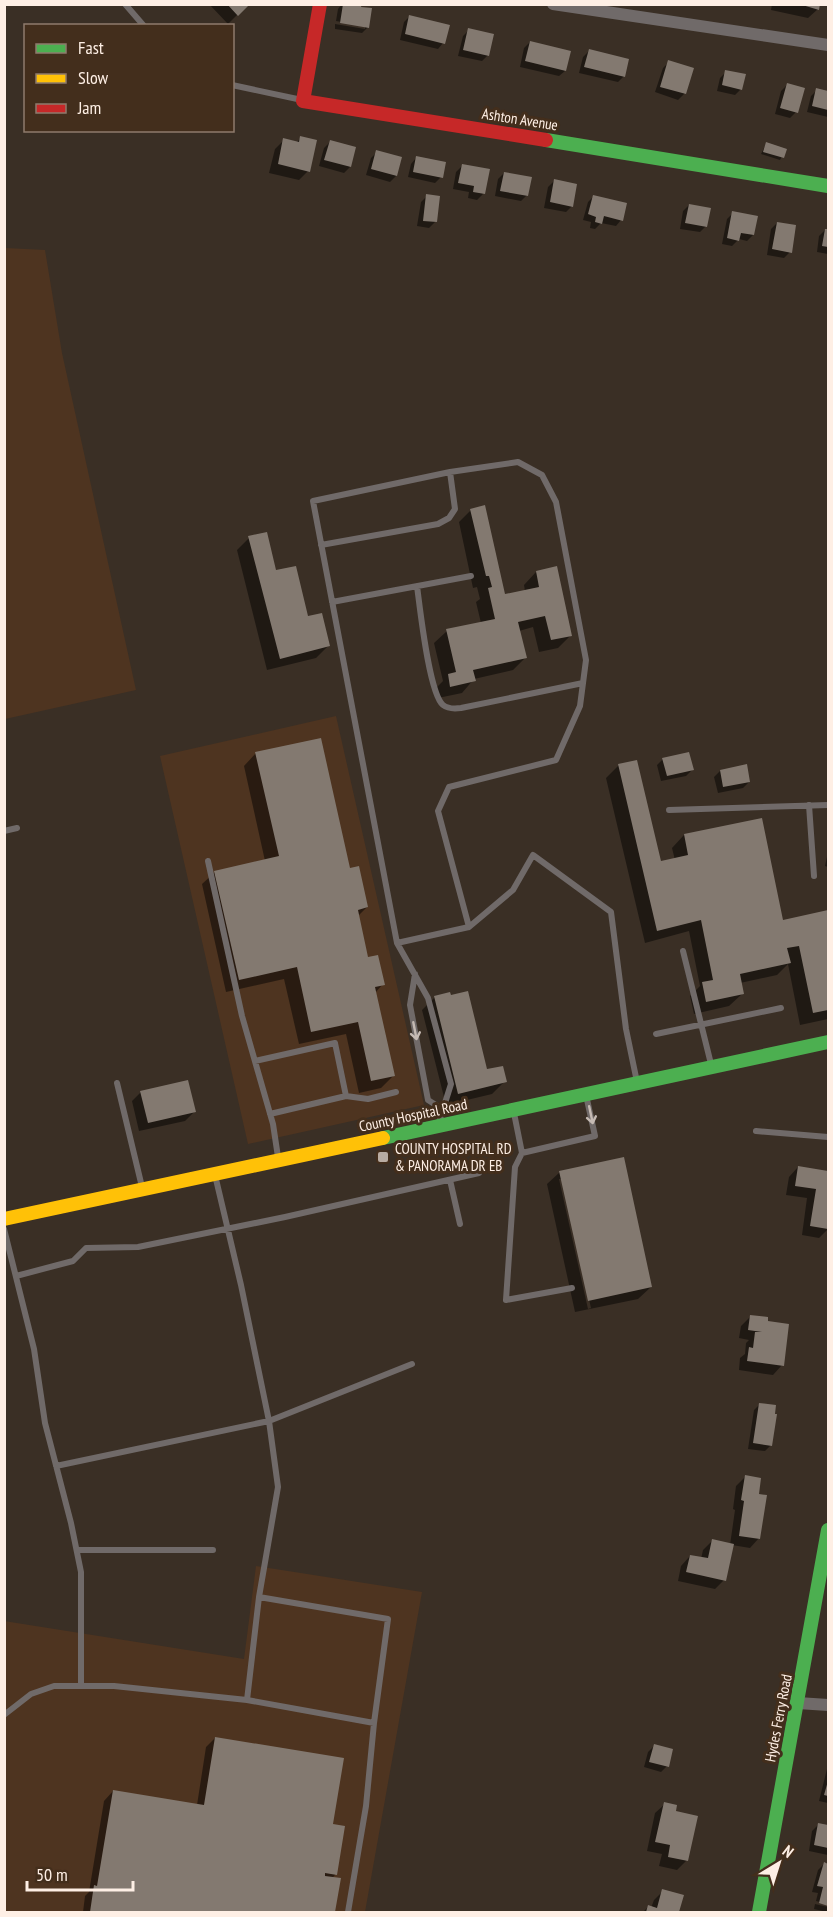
<svg xmlns="http://www.w3.org/2000/svg" width="833" height="1917" viewBox="0 0 833 1917" font-family="'PT Sans Narrow',sans-serif">
<rect width="100%" height="100%" fill="#3a2f25"/>
<path fill="#4e3420" d="M5 248 45 250 62 353 136 690 5 719Z
M336 716 424 1105 248 1144 160 756Z
M256 1566 422 1592 365 1912H5L4 1621 244 1659Z"/>
<path fill="#0007" fill-rule="evenodd" d="M209 4H248L228 24Z
M342 4H349L368 27 362 33 335 29V24L365 29V26L336 21 338 9Z
M772 4H819L818 9 808 18 771 10Z
M410 16 443 43 438 49 400 40 404 22Z
M469 30 488 55 482 61 458 56 463 36Z
M530 42 565 71 559 76 520 67 524 48Z
M589 51 624 76 618 82 579 73 583 57Z
M669 62 692 69 684 94 678 100 655 92 663 68Z
M726 72 741 89 735 95 717 91 720 78Z
M787 85 796 112 790 118 775 114 781 91Z
M817 90 828 92V117L807 112 811 96Z
M301 138 308 171 299 180 269 173 275 149 284 140 296 143Z
M330 142 350 167 344 173 319 166 324 148Z
M766 144 785 150 780 160 761 154Z
M377 152 396 176 390 182 366 175 371 158Z
M416 158 441 177 435 183 408 177 411 164Z
M462 166 483 194 477 200 468 198 469 192 453 189 456 172Z
M504 173 527 195 521 201 495 196 498 179Z
M554 181 572 206 566 212 544 208 548 187Z
M427 196 435 222 429 228 417 226 421 202Z
M594 196 621 220 616 226 601 223 595 229 590 228 591 222 583 220 588 202Z
M689 205 706 226 700 232 680 229 683 211Z
M733 213 753 235 747 241 739 239 732 246 722 244 727 219Z
M777 223 790 252 784 258 767 255 771 229Z
M825 230 828 231V254L817 252 819 236Z
M471 510 504 596 525 591 524 585 536 572 571 635 558 648 539 652 533 627 519 631 525 658 513 670 474 679 462 693 438 698 436 688 443 681 434 643 447 631 481 623 476 602 480 599 477 587 473 588 459 522Z
M249 538 328 646 316 658 267 670 237 550Z
M256 753 349 870 367 907 358 916 367 959 383 984 375 993 393 1076 381 1088 359 1093 346 1034 299 1044 284 979 226 992 202 884 215 872 265 861 244 766Z
M663 759 692 770 686 776 661 781 657 765Z
M636 761 660 863 675 860 672 848 684 835 782 922 828 911V1019L800 1025 788 964 777 975 740 983 742 994 729 1006 694 1014 690 996 700 986 689 931 645 943 606 778 618 766Z
M720 771 749 782 743 788 718 793 714 777Z
M828 852V867L825 866Z
M435 997 486 1071 505 1081 492 1094 446 1105 422 1010Z
M141 1092 194 1112 185 1121 139 1131 132 1101Z
M798 1167 828 1172V1229L819 1238 802 1235 807 1198 786 1195 789 1177Z
M560 1172 651 1287 638 1299 575 1312 547 1184ZM559 1179H562L591 1308 588 1309Z
M750 1317 767 1319 782 1365 773 1375 739 1370 740 1358 745 1354 746 1343 749 1340 739 1338 741 1326Z
M760 1404 771 1445 765 1451 748 1449 754 1410Z
M745 1477 757 1495 759 1538 750 1548 732 1545 724 1580 715 1589 678 1581 681 1566 690 1556 701 1559 703 1550 712 1541 730 1545 735 1510 733 1509 736 1486Z
M215 1738 331 1825 335 1875 332 1878 339 1879 334 1912H83L85 1896 89 1892 104 1801 113 1791 197 1805 206 1747Z
M654 1746 667 1766 661 1772 644 1767 648 1752Z
M828 1765V1803L819 1801Z
M665 1804 686 1861 677 1870 659 1866 662 1854 647 1851 655 1813Z
M818 1825 828 1827V1855L809 1851 812 1831Z
M824 1864 828 1865V1904L816 1901 818 1893 812 1892 818 1870Z
M663 1891 682 1896 677 1912H643L648 1907 651 1908 654 1900Z
M815 1904 828 1907V1911L827 1912 814 1909Z"/>
<path fill="#837970" d="M227 4H250L238 16Z
M343 4H362L361 7 372 8 369 28 340 23Z
M799 4H820L819 10Z
M409 15 450 25 445 44 405 34Z
M468 28 494 34 489 56 463 50Z
M530 41 571 51 566 71 525 61Z
M589 49 629 59 625 77 584 67Z
M668 60 694 68 686 94 660 87Z
M725 70 746 74 742 90 722 85Z
M787 83 805 88 798 113 780 108Z
M816 88 828 91V110L812 106Z
M300 136 317 140 310 172 278 164 283 138 299 142Z
M330 140 356 147 351 167 324 160Z
M766 142 787 149 784 158 763 152Z
M376 150 402 157 397 176 371 169Z
M416 156 446 162 443 178 413 172Z
M462 164 490 169 485 194 473 192 474 186 458 183Z
M504 172 532 177 528 196 500 191Z
M554 179 577 184 573 207 550 202Z
M426 194 440 196 437 222 423 221Z
M593 195 627 203 623 221 604 216 602 224 595 222 596 217 588 214Z
M689 204 711 208 707 227 685 223Z
M732 211 758 216 754 235 741 233 739 241 727 238Z
M777 222 796 225 792 253 772 249Z
M825 229H828V247L822 246Z
M485 505 505 594 539 587 536 571 557 566 572 636 551 640 545 616 518 622 527 658 473 670 476 681 450 687 448 674 456 672 446 629 495 619 488 588 492 587 489 576H486L470 509Z
M267 532 276 570 296 566 308 616 322 613 330 646 280 659 248 536Z
M321 738 350 868 359 866 368 907 358 910 368 957 378 955 385 985 375 987 395 1076 371 1081 358 1022 311 1032 297 967 239 980 214 871 279 856 255 752Z
M689 752 694 770 667 776 662 758Z
M637 760 661 861 688 855 684 834 762 818 783 920 828 910V1010L813 1013 799 946 787 948 791 963 740 974 744 994 706 1002 702 982 713 980 701 920 657 931 618 764Z
M747 764 750 782 723 787 720 770Z
M468 991 487 1069 503 1066 507 1082 458 1094 434 996 450 992 451 995Z
M188 1080 196 1112 148 1123 140 1091Z
M624 1157 652 1287 588 1301 559 1171Z
M798 1166 828 1171V1229L810 1226 816 1189 795 1186Z
M750 1315 768 1317V1321L789 1324 784 1366 747 1361 749 1347 753 1348 755 1332H762L748 1330Z
M759 1403 776 1405 775 1414H777L772 1446 753 1443Z
M745 1475 761 1478 759 1494 767 1495 760 1539 739 1536 744 1501 741 1500Z
M712 1539 734 1544 726 1581 686 1572 690 1555 708 1558Z
M215 1737 344 1758 333 1824 345 1826 337 1875 325 1873V1876L341 1878 335 1912H90L94 1885 97 1886 113 1790 204 1805Z
M654 1744 673 1749 669 1767 649 1762Z
M828 1781V1796L824 1795Z
M664 1802 677 1805 676 1811 698 1816 688 1861 668 1857 670 1845 655 1842Z
M818 1823 828 1825V1848L814 1845Z
M824 1862 828 1864V1906L819 1903 823 1887 817 1886Z
M662 1889 684 1895 679 1912H646L648 1905 657 1908Z"/>
<g fill="none" stroke-linecap="round" stroke-linejoin="round">
<path stroke="#706a69" stroke-width="6" d="M125 4 144 26
M232 85 302 100
M321 545 438 524 449 518 455 509 450 472
M417 586C420 608 429 693 443 705 448 709 454 709 461 708L583 683
M332 602 471 576
M809 805 814 876
M669 810 828 805
M4 831 17 828
M208 861 242 1016 273 1124 278 1157
M469 927 513 890 533 855 611 912 626 1029 637 1082
M397 943 469 927 438 811 449 787 556 760 580 706 586 660 556 502 542 475 518 462 450 472 313 501 397 943 428 998 451 1084 439 1122
M683 951 711 1064
M415 974 410 1005 428 1100 442 1109
M656 1034 781 1008
M255 1061 335 1043 346 1096
M117 1083 142 1187
M514 1113 522 1153 595 1136 586 1095
M270 1114 346 1096 368 1099 396 1092
M756 1131 828 1137
M522 1153 515 1167 506 1300 572 1288
M215 1175 241 1285 269 1421 412 1364
M450 1180 460 1224
M4 1229 34 1349 45 1423 71 1523 81 1572V1686
M16 1276 73 1261 86 1248 138 1247 285 1217 479 1173
M56 1466 269 1421 278 1487 259 1597 247 1700
M77 1550H213
M259 1597 388 1619 374 1723
M4 1715 31 1694 54 1686H114L247 1700 374 1723 366 1806 348 1912"/>
<path stroke="#706a69" stroke-width="12" d="M553 4 828 45
M798 1703 828 1705"/>
<path stroke="#4caf50" stroke-width="14" d="M546 140 828 186
M383 1138 828 1042
M759 1912 828 1530"/>
<path stroke="#ffc107" stroke-width="14" d="M4 1219 383 1138"/>
<path stroke="#c62828" stroke-width="14" d="M320 4 303 101 546 140"/>
</g>
<defs><path id="oneway-shaft" d="M-6 0H5M1.5-3L5.5 0L1.5 3" fill="none" stroke-width="1.6" stroke-linecap="round" stroke-linejoin="round" transform="scale(1.5)"/></defs>
<g stroke="#c5bab3">
<use href="#oneway-shaft" transform="translate(415 1031) rotate(79)"/>
<use href="#oneway-shaft" transform="translate(591 1115) rotate(78)"/>
</g>
<rect fill="#b9aca2" stroke="#432e1c" stroke-width="2" x="377" y="1151" width="12" height="12" rx="3"/>
<g text-anchor="middle" dominant-baseline="central" stroke-width="6" stroke-linejoin="round" paint-order="stroke">
<g font-size="15" fill="#feefe5" stroke="#432e1c">
<text transform="translate(520 119) rotate(9)">Ashton Avenue</text>
<text transform="translate(413 1115) rotate(-12)">County Hospital Road</text>
<text transform="translate(778 1718) rotate(-79)">Hydes Ferry Road</text>
</g>
<g font-size="15" fill="#feefe5" stroke="#432e1c" text-anchor="start">
<text x="395" y="1148">COUNTY HOSPITAL RD<tspan x="395" dy="17">&amp; PANORAMA DR EB</tspan></text>
</g>
</g>
<rect width="833" height="1917" fill="none" stroke="#feefe5" stroke-width="12"/>
<rect x="24" y="24" width="210" height="108" fill="#432e1c" stroke="#8e7b6c" stroke-width="1.5"/>
<rect x="36" y="44" width="30" height="9" fill="#4caf50" stroke="#8e7b6c" stroke-width="1.5"/>
<text x="78" y="54" font-size="18" fill="#feefe5">Fast</text>
<rect x="36" y="74" width="30" height="9" fill="#ffc107" stroke="#8e7b6c" stroke-width="1.5"/>
<text x="78" y="84" font-size="18" fill="#feefe5">Slow</text>
<rect x="36" y="104" width="30" height="9" fill="#c62828" stroke="#8e7b6c" stroke-width="1.5"/>
<text x="78" y="114" font-size="18" fill="#feefe5">Jam</text>
<g transform="translate(779 1863) rotate(38)" stroke="#432e1c" stroke-width="4.5" paint-order="stroke">
<path d="M0-4.5L10 22L0 15L-10 22Z" fill="#feefe5"/>
<text y="-9" font-size="16" font-weight="bold" text-anchor="middle" fill="#feefe5">N</text>
</g>
<path d="M27 1881v9h106v-9" fill="none" stroke="#feefe5" stroke-width="3"/>
<text x="36" y="1881" font-size="18" fill="#feefe5" stroke="#432e1c" stroke-width="4.5" paint-order="stroke">50 m</text>
</svg>
